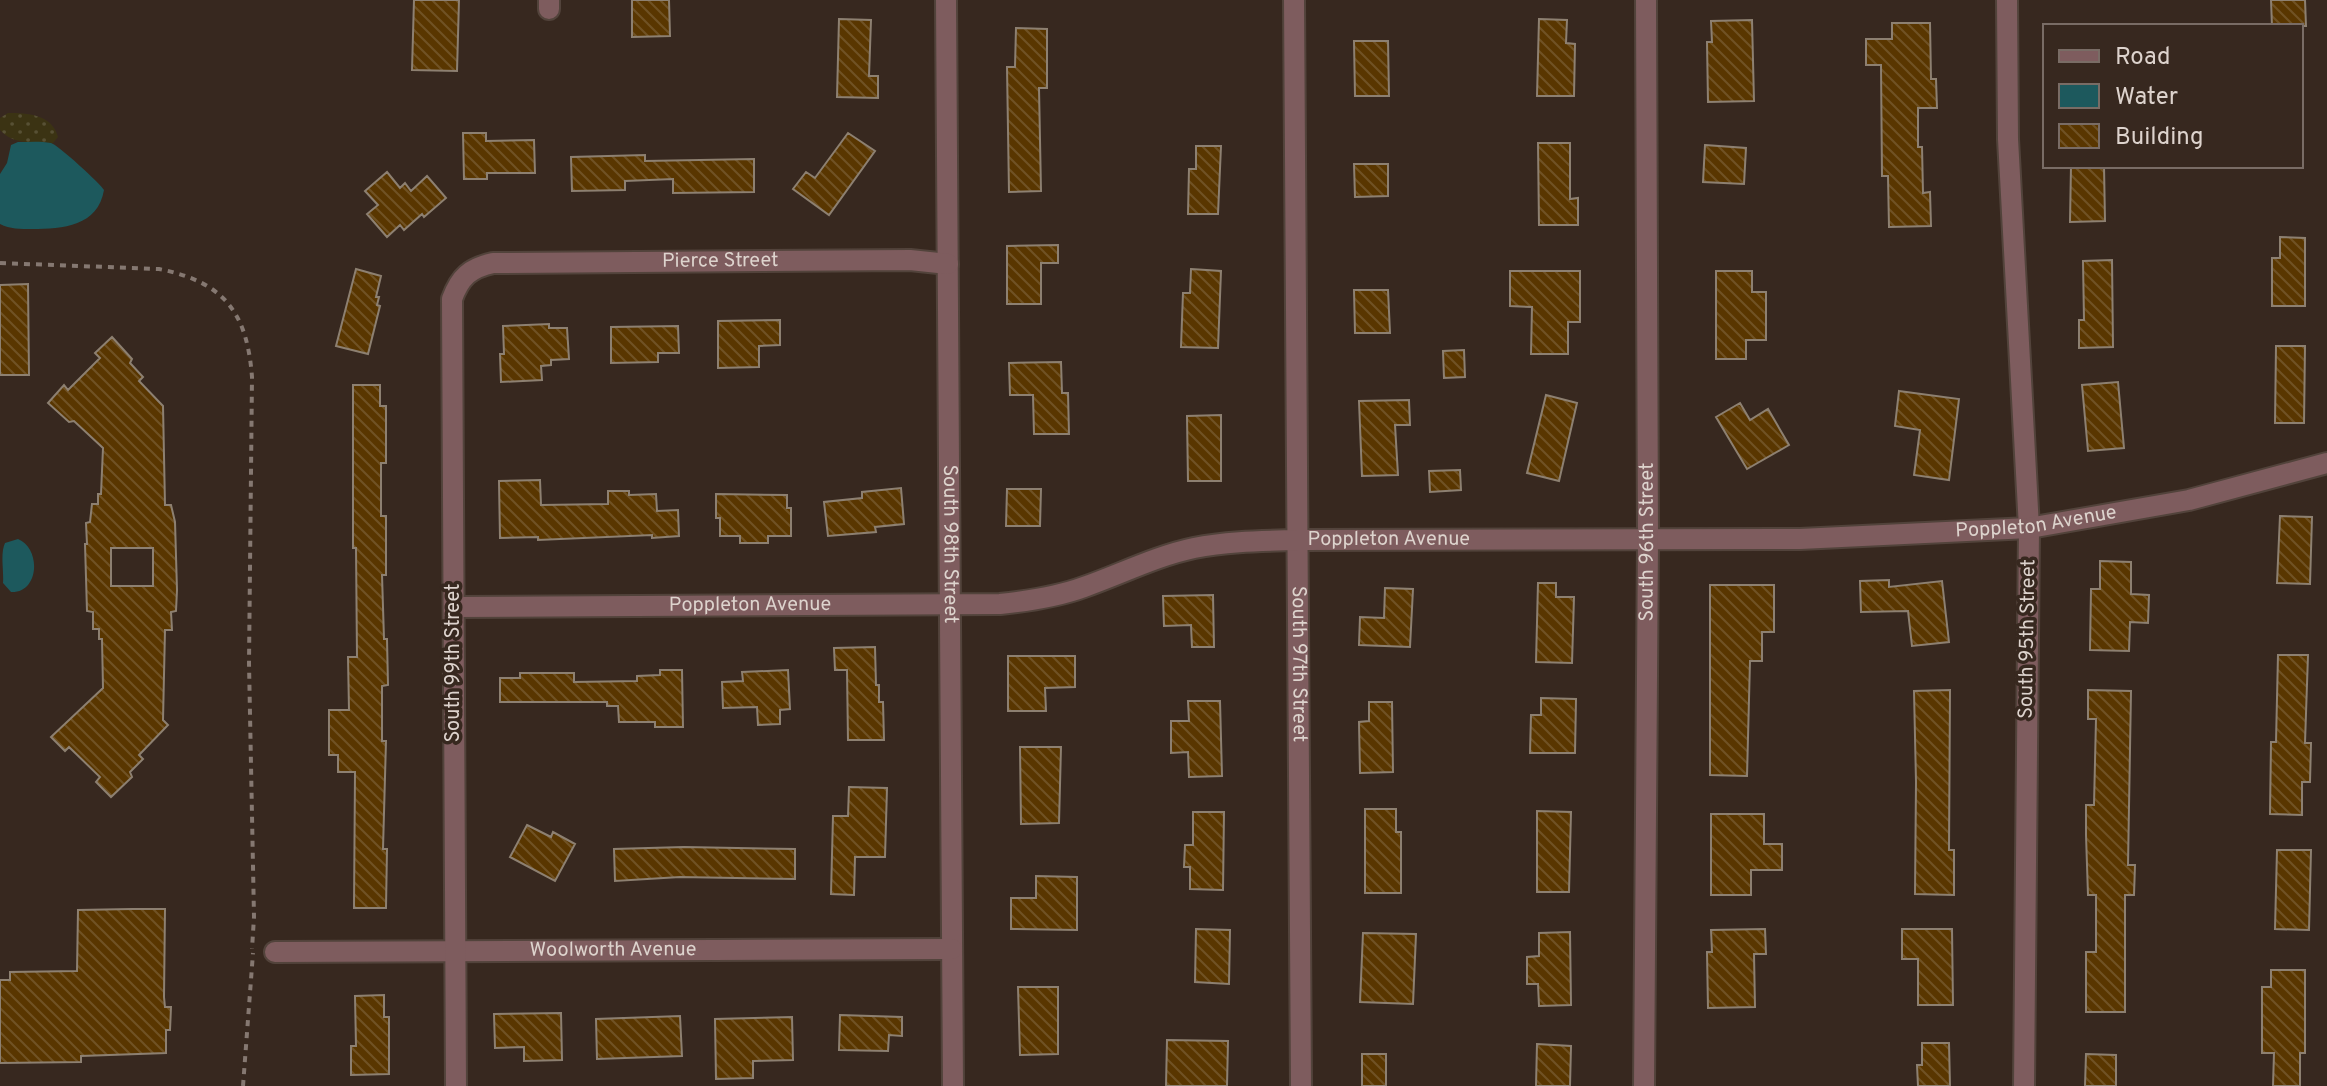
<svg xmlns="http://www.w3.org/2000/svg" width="2327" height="1086" viewBox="0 0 2327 1086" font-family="Overpass,sans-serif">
<defs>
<pattern id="sand-dots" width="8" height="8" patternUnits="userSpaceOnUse" patternTransform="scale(2)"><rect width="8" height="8" fill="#3b3313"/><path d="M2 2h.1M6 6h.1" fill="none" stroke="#575034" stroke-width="1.8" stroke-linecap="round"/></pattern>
<pattern id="building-back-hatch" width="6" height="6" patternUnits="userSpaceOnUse" patternTransform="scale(2)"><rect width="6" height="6" fill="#593600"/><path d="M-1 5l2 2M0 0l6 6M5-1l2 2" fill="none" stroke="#705224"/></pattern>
</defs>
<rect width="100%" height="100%" fill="#37281f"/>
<path fill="url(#sand-dots)" d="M8 113C27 113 52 114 58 137L53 143C34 142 13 145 0 130V118Z"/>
<path fill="#1d595d" d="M18 142C29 142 41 141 51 143 57 144 101 184 104 190 98 226 63 229 32 229 20 229 10 229 0 224V174L7 163 11 145Z
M18 539C41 548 40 593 11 592L3 583C4 571 0 554 5 543Z"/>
<path fill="url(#building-back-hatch)" stroke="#8d8071" stroke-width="2" fill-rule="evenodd" d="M414 0H459L457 71 412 70Z
M632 0H669L670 36 632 37Z
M2271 0H2305L2306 26H2272Z
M839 19 871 20 869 76H878V98L837 97Z
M1539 19 1567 20 1566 43 1575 44 1574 96H1537Z
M1752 20 1754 101 1708 102 1707 42H1712L1711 21Z
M1892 23H1930L1931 79H1936L1937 108H1918V147H1922L1923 193 1930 192 1931 226 1889 227 1888 176H1882L1881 65H1866V39H1892Z
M1016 28 1047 29V88H1039L1041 191 1009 192 1007 67H1015Z
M1354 41H1388L1389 96H1355Z
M463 133H486V141L534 140 535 173H487V179H464Z
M848 133 875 151 829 215 793 189 806 172 815 178Z
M1538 143H1570V199L1578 198V225H1539Z
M1705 145 1746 148 1744 184 1703 182Z
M1196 146H1221L1218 214H1188L1189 169H1196Z
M645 155V161L754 159V192L673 193V179L625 181V190L572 191 571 157Z
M1354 164H1388V196L1355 197Z
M2071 166H2104L2105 221 2070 222Z
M387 172 400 188 405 183 411 191 427 176 446 198 424 217 422 214 404 230 400 225 387 237 367 214 378 205 365 191Z
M2280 237 2305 238V306H2272V258H2280Z
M1058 245V263H1041V304H1007V246Z
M2112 260 2113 347 2079 348V320H2084L2083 261Z
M356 269 381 276 376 297H379L377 305 380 306 368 354 336 346Z
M1191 269 1221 271 1218 348 1181 347 1183 293H1190Z
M1510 271H1580V322H1568V354H1531L1532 307 1510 306Z
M1716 271H1752V292H1766V340H1746V359H1716Z
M28 284 29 375H0V285Z
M1354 290H1388L1390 333H1355Z
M780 320V345L759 346V367L718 368V321Z
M549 324V328H567L569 359 551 360V365L541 366 542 380 501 382 500 354H504L503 326Z
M678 326 679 353H658V362L611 363V327Z
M112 337 132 359 130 363 143 377 139 381 163 406 165 505H171L175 522 177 590 176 611 171 612 172 630H165L163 720 168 725 139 755 143 759 130 772 132 777 111 797 96 782 100 777 69 747 65 751 51 737 103 688 102 639H99V629H93V612L87 611 85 544H87L86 523 90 522 92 504H98V494H101L103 448 74 421 69 422 48 403 64 385 68 390 100 358 95 353ZM111 548H153V586H111Z
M2276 346H2305L2304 423H2275Z
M1464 350 1465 377 1444 378 1443 351Z
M1061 362 1062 393H1068L1069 434H1034L1033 395H1010L1009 363Z
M2118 382 2124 448 2088 451 2082 385Z
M353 385H380V406H386V463H381V516H386V575H382L384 639H387L388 685 382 686V741H386L383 849H387L386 908H354L355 772H338V755H329V710H349L348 657H357L356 548H353Z
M1899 391 1959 399 1949 480 1914 475 1920 430 1895 426Z
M1546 395 1577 403 1559 481 1527 473Z
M1409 400 1410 425H1395L1398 475 1362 476 1359 401Z
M1740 403 1750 420 1768 409 1789 445 1747 469 1716 417Z
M1221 415V481H1188L1187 416Z
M1460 470 1461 490 1430 492 1429 471Z
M540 480 541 505 608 504V491H629V495L656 494 657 511 678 510 679 536 652 538V535L538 540V537L500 538 499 481Z
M901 488 904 524 875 527 876 532 828 536 824 502 862 498V492Z
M1007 489H1041L1040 526H1006Z
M716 494 787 495V508H791V536H768V543H740V536H720V518H716Z
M2280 516 2312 517 2310 584 2277 583Z
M2100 561 2131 562V594L2149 595 2148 623 2130 622 2129 651 2090 650 2091 589H2100Z
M1889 580V587L1942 581 1949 642 1912 646 1908 611 1861 612 1860 581Z
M1538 583H1556V597H1574L1572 663 1536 662Z
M1710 585H1774V632H1762V661H1750L1747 776 1710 775Z
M1385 588 1413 589 1410 647 1359 645 1360 617 1384 618Z
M1213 595 1214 647H1192L1191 625 1164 626 1163 596Z
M875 647 876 685H879V702H883L884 740H848L847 670H835L834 648Z
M2278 655H2308L2305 743H2311L2310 782H2302V815L2270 814 2271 742H2276Z
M1008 656H1075V687L1045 688 1046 711H1008Z
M660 670H682L683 727H655V722H619L618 706H607V702H500V678H520V673H574V682L637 681V676L660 675Z
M788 670 790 709 780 710V724L758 725 757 707 723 708 722 682 743 681 742 672Z
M1950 690 1949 850H1954V895L1915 894 1916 782 1914 691Z
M2088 690 2131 691 2128 865H2135L2134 895H2125V1012H2086V952H2096V895H2088L2086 835V805H2094L2096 719H2088Z
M1541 698 1576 699 1575 753H1530L1531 715H1541Z
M1188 701H1220L1222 776 1189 777 1188 752 1171 753V721H1189Z
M1369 702H1392L1393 772 1360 773 1359 722 1369 721Z
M1020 747H1061L1059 823 1021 824Z
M849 787 887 788 885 857H855L854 895 831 894 833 816H848Z
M1365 809H1396V832H1401V893H1365Z
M1537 811 1571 812 1569 892H1537Z
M1193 812H1224L1223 890 1190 889V867H1184L1185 845H1193Z
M1711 814H1764V844H1782V870H1751V895H1711Z
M527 825 551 837 553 832 575 844 555 881 510 857Z
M684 847 795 849V879L680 877 615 881 614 849Z
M2277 850H2311L2309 930 2275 929Z
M1036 876 1077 877V930L1011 929V898H1036Z
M132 909H165L164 997 165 1007H171L170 1030H166V1053L81 1056V1062L0 1063V980H10V972L77 971 78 910Z
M1196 929 1230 930 1229 984 1195 982Z
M1765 929 1766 954H1754L1755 1007 1708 1008 1707 952H1712L1711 930Z
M1902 929H1952L1953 1005H1918V959H1902Z
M1570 932 1571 1005 1539 1006 1538 984H1527V957L1539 956V933Z
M1363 933 1416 934 1413 1004 1360 1002Z
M2271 970H2305V1053H2300V1086H2273L2274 1053H2262V987H2271Z
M1018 987H1058V1054L1020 1055Z
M384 995V1017H389V1074L351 1075V1046H356L355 996Z
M561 1013 562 1060 524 1061V1047L495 1048 494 1014Z
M840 1015 902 1017V1036L889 1035 888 1051 839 1050Z
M680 1016 682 1056 597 1059 596 1019Z
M792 1017 793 1060 753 1061V1078L716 1079 715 1019Z
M1167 1040 1228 1041 1227 1086H1166Z
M1922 1043H1949L1950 1086H1918L1917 1065H1922Z
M1537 1044 1571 1046 1570 1086H1536Z
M1362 1054H1386V1086H1362Z
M2086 1054 2116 1055V1086H2085Z"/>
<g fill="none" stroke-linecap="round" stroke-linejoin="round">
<g stroke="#52433b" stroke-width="24">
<g id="street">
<path d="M549 0V9"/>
<path id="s1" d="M946 0 953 1086"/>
<path id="s2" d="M1294 0 1301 1086"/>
<path d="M2007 0 2008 139 2029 528 2024 1086"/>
<path id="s3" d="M454 607 1000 604C1029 601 1057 597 1084 587 1121 574 1156 556 1194 548 1228 541 1263 541 1298 540L1800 539 2029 528 2189 500 2327 463"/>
<path id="s4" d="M275 952 952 949"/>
<path id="s5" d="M456 1086 452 299C460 277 470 268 493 263L910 260 948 264"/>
<path id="s6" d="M1644 1086 1648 540 1646 0"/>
</g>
</g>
<path stroke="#857871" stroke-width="4" stroke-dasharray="6 6" stroke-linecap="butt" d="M0 263 159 269C224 282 247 312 252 377L249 663 254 917 252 949
M243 1086 253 953"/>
<use href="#street" stroke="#7e5c5e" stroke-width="20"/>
</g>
<g text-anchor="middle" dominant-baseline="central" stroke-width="7" stroke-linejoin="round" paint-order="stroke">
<g font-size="20" fill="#ddd3cd" stroke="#37281f">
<text stroke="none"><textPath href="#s5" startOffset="1072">Pierce Street</textPath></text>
<text stroke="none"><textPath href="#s3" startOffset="1592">Poppleton Avenue</textPath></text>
<text stroke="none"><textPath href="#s3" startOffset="944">Poppleton Avenue</textPath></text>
<text stroke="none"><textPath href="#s1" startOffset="544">South 98th Street</textPath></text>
<text stroke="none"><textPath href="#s6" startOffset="544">South 96th Street</textPath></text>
<text stroke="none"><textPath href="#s3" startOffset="296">Poppleton Avenue</textPath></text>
<text transform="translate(2028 639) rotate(-89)">South 95th Street</text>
<text transform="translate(454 663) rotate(-90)">South 99th Street</text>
<text stroke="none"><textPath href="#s2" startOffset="664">South 97th Street</textPath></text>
<text stroke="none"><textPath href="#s4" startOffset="338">Woolworth Avenue</textPath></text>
</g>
</g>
<rect x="2043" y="24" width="260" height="144" fill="#37281f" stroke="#796c65" stroke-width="2"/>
<rect x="2059" y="50" width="40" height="12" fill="#7e5c5e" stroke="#796c65" stroke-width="2"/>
<text x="2115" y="64" font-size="24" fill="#ddd3cd">Road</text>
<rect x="2059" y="84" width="40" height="24" fill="#1d595d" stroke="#796c65" stroke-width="2"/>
<text x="2115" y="104" font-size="24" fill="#ddd3cd">Water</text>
<rect x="2059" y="124" width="40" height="24" fill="url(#building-back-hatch)" stroke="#796c65" stroke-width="2"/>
<text x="2115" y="144" font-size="24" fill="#ddd3cd">Building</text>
</svg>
